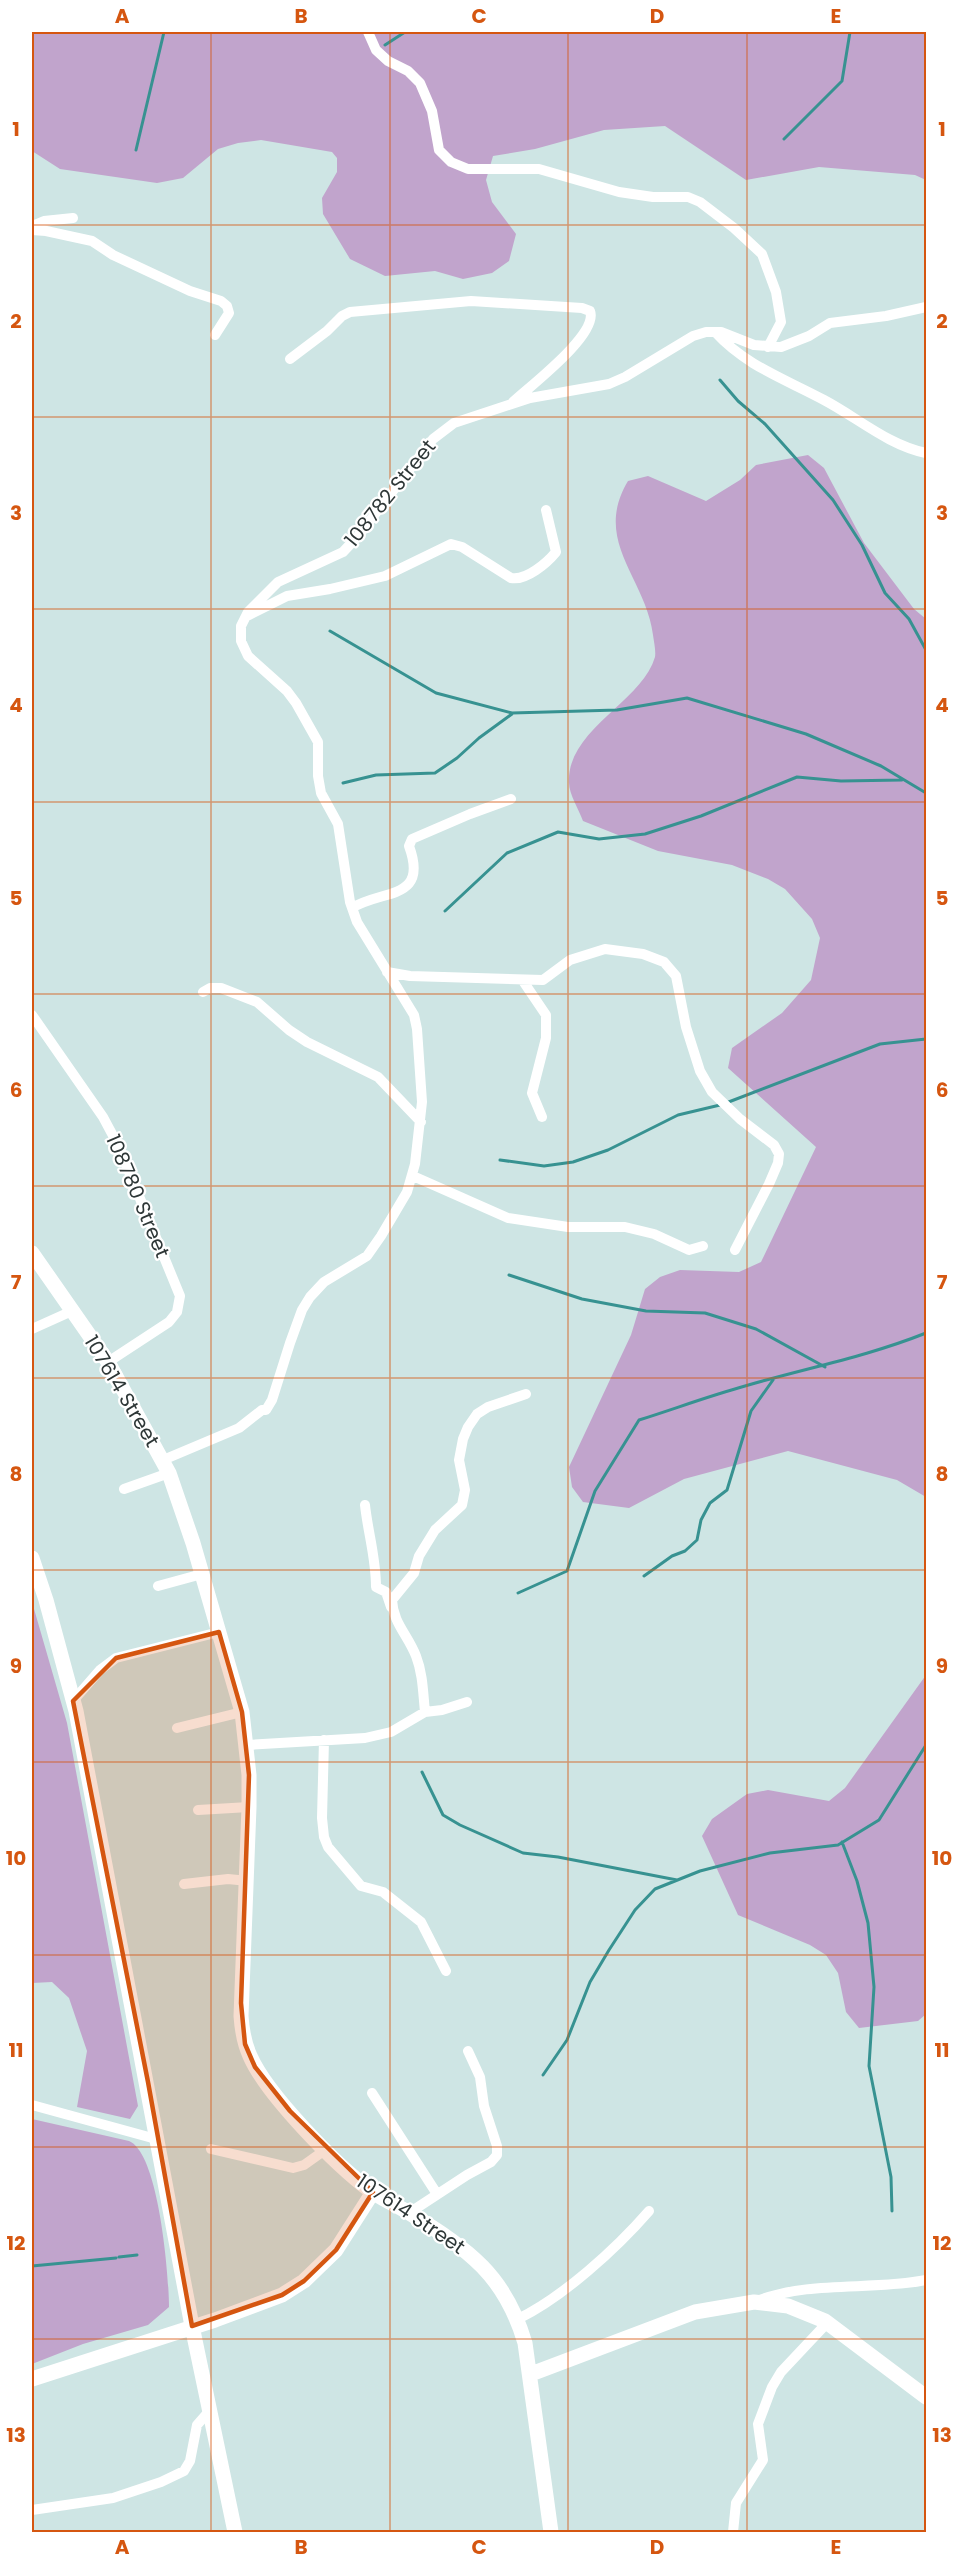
<svg xmlns="http://www.w3.org/2000/svg" width="958" height="2564" viewBox="0 0 958 2564" font-family="Poppins,sans-serif">
<rect width="100%" height="100%" fill="#cee5e4"/>
<path fill="#c1a4cc" d="M32 32H926V180L915 175 819 167 746 180 665 126 604 130 535 149 493 156 486 180 492 202 516 234 509 261 492 273 463 279 435 271 385 276 350 259 323 214 322 198 337 172V158L332 152 261 140 238 143 218 149 183 178 157 183 60 169 32 151Z
M808 455 824 468 864 543 914 609 926 619V1497L897 1480 788 1451 684 1479 629 1508 583 1502 572 1487 569 1467 631 1335 645 1289 660 1277 680 1270 739 1272 761 1262 816 1147 728 1068 732 1048 782 1013 811 980 820 938 812 919 785 889 768 879 732 865 658 851 583 821C579 810 569 794 569 783 566 730 642 702 655 657 656 651 654 642 653 635 646 578 592 541 628 481L648 476 706 501 740 480 756 465Z
M32 1602 67 1723 138 2106 130 2119 77 2107 87 2051 69 1998 52 1982 32 1983Z
M926 1675V2014L918 2021 859 2028 846 2012 838 1973 826 1955 810 1945 738 1915 702 1836 712 1819 747 1794 768 1790 829 1801 845 1788Z
M32 2119 129 2141C159 2153 169 2276 169 2307L148 2325 83 2344 32 2364Z"/>
<g fill="none" stroke-linecap="round" stroke-linejoin="round">
<path stroke="#379291" stroke-width="3" d="M385 45 405 32
M784 139 842 81 850 32
M136 150 164 32
M720 380 738 401 765 424 833 500 862 545 885 593 909 619 926 650
M330 631 436 693 512 713 617 710 687 698 806 734 881 766 926 793
M343 783 376 775 435 773 457 758 479 738 512 714
M445 911 507 853 558 832 599 839 645 834 701 816 797 777 841 781 902 780
M726 1103 880 1044 926 1039
M500 1160 544 1166 573 1162 608 1150 678 1115 720 1105
M509 1275 582 1299 646 1311 705 1313 756 1329 825 1367
M644 1576 672 1556 685 1551 697 1540 701 1520 710 1503 727 1490 751 1411 773 1380
M518 1593 567 1571 595 1491 639 1420C674 1409 709 1396 745 1386 806 1368 866 1357 926 1333
M422 1772 443 1815 460 1825 523 1853 558 1857 677 1880
M842 1842 857 1881 868 1923 874 1987 869 2066 891 2177 892 2211
M543 2075 567 2040 590 1982 609 1950 635 1910 655 1889 700 1871 770 1853 838 1845 879 1820 926 1745
M119 2257 137 2255
M32 2266 116 2258"/>
<path stroke="#fff" stroke-width="10" d="M368 32 376 50 388 61 408 71 420 83 432 111 439 150 451 162 468 169H539L619 192 653 197H688L700 202 734 228 762 254 776 292 781 322 768 347
M32 226 44 221 73 218
M32 230 46 231 92 241 113 255 190 291 221 301 227 306 229 313 215 335
M715 332C746 366 785 379 824 400 858 418 888 445 926 453
M290 359 327 331 342 316 350 312 471 301 582 308 590 311C599 334 530 386 513 402
M249 615 287 596 330 589 385 576 451 544 462 547 511 578C526 581 547 563 556 552L546 510
M352 908C382 889 429 901 409 846L412 839 470 814 511 799
M387 972 410 976 543 980 570 960 605 949 643 954 664 962 676 976 686 1027 700 1071 712 1092 740 1119 774 1145 779 1154 778 1163 769 1184 735 1250
M523 981 546 1015V1038L532 1093 542 1117
M203 992 210 988H221L257 1002 289 1030 307 1042 378 1077 421 1122
M32 1015 103 1117 118 1145 180 1296 177 1312 169 1322 108 1362
M413 1176 508 1218 568 1227H625L654 1234 689 1250 703 1246
M32 1329 72 1311
M163 1460 239 1428 262 1410H266L272 1400 290 1343 302 1310 310 1297 324 1282 367 1256 381 1236 407 1192 415 1164 422 1102 417 1029 414 1015 357 922 350 902 338 824 321 793 318 776V742L296 703 287 691 248 656 241 641V626L248 612 278 582 343 552 358 536 433 439 454 423 530 398 609 384 625 377 693 336 706 332H721L754 345 781 347 809 336 830 323 886 316 926 307
M124 1489 169 1473
M365 1505C368 1533 376 1558 376 1587L386 1592 391 1607
M158 1586 202 1574
M73 1701 100 1670 116 1658 219 1632
M425 1712C423 1693 423 1674 416 1656 408 1635 393 1623 392 1600L414 1573 419 1556 435 1530 462 1505 465 1490 459 1460 463 1439 468 1427 477 1414 488 1407 526 1394
M177 1728 242 1712
M324 1740 322 1818 324 1837 328 1847 361 1886 383 1892 421 1922 446 1971
M247 1745 365 1738 391 1732 425 1712 442 1710 467 1702
M198 1810 249 1807
M184 1884 228 1879 248 1881
M372 2093 437 2194
M32 2105 156 2139
M211 2149 293 2168 304 2165 325 2150
M409 2213 467 2175 491 2162 497 2155V2146L484 2106 480 2077 468 2051
M757 2301C811 2280 871 2291 926 2280
M518 2319C563 2297 616 2249 649 2211
M32 2510 113 2498 161 2482 184 2471 190 2461 197 2425 211 2409
M733 2532 736 2503 763 2460 758 2424 772 2387 781 2372 827 2323"/>
<path stroke="#fff" stroke-width="15" d="M32 1253 108 1362 169 1473 193 1543 242 1712 249 1775V1807L241 2016C242 2030 244 2043 250 2056 267 2095 336 2165 371 2191 384 2200 398 2206 411 2214 469 2250 505 2275 525 2343L551 2532
M32 1558 46 1600 76 1711 192 2326 235 2532
M531 2374 695 2312 754 2302 788 2306 825 2321 926 2397
M32 2379 215 2320 282 2295 304 2281 336 2250 373 2192"/>
</g>
<path fill="#d55610" fill-opacity="0.2" stroke="#d55610" stroke-width="4.5" stroke-linejoin="round" d="M219 1632 242 1712 249 1775 241 2003 245 2044 255 2067 290 2111 373 2192 336 2250 304 2281 282 2295 192 2326 148 2082 73 1701 116 1658Z"/>
<path fill="none" stroke="#d55610" stroke-width="1.5" stroke-opacity="0.55" d="M211 32V2532M390 32V2532M568 32V2532M747 32V2532M32 225H926M32 417H926M32 609H926M32 802H926M32 994H926M32 1186H926M32 1378H926M32 1570H926M32 1762H926M32 1955H926M32 2147H926M32 2339H926"/>
<g text-anchor="middle" dominant-baseline="central" stroke-width="4.5" stroke-linejoin="round" paint-order="stroke">
<g font-size="20" fill="#2e3737" stroke="#fff">
<text transform="translate(390 493) rotate(-51)">108782 Street</text>
<text transform="translate(138 1196) rotate(67)">108780 Street</text>
<text transform="translate(122 1391) rotate(59)">107614 Street</text>
<text transform="translate(411 2214) rotate(34)">107614 Street</text>
</g>
</g>
<rect width="958" height="2564" fill="none" stroke="#ffffff" stroke-width="66"/>
<rect x="33" y="33" width="892" height="2498" fill="none" stroke="#d55610" stroke-width="2"/>
<g font-size="20" text-anchor="middle" font-weight="bold" fill="#d55610">
<text x="122" y="23">A</text>
<text x="301" y="23">B</text>
<text x="479" y="23">C</text>
<text x="657" y="23">D</text>
<text x="836" y="23">E</text>
<text x="16" y="136">1</text>
<text x="942" y="136">1</text>
<text x="16" y="328">2</text>
<text x="942" y="328">2</text>
<text x="16" y="520">3</text>
<text x="942" y="520">3</text>
<text x="16" y="712">4</text>
<text x="942" y="712">4</text>
<text x="16" y="905">5</text>
<text x="942" y="905">5</text>
<text x="16" y="1097">6</text>
<text x="942" y="1097">6</text>
<text x="16" y="1289">7</text>
<text x="942" y="1289">7</text>
<text x="16" y="1481">8</text>
<text x="942" y="1481">8</text>
<text x="16" y="1673">9</text>
<text x="942" y="1673">9</text>
<text x="16" y="1865">10</text>
<text x="942" y="1865">10</text>
<text x="16" y="2057">11</text>
<text x="942" y="2057">11</text>
<text x="16" y="2250">12</text>
<text x="942" y="2250">12</text>
<text x="16" y="2442">13</text>
<text x="942" y="2442">13</text>
<text x="122" y="2554">A</text>
<text x="301" y="2554">B</text>
<text x="479" y="2554">C</text>
<text x="657" y="2554">D</text>
<text x="836" y="2554">E</text>
</g>
</svg>
